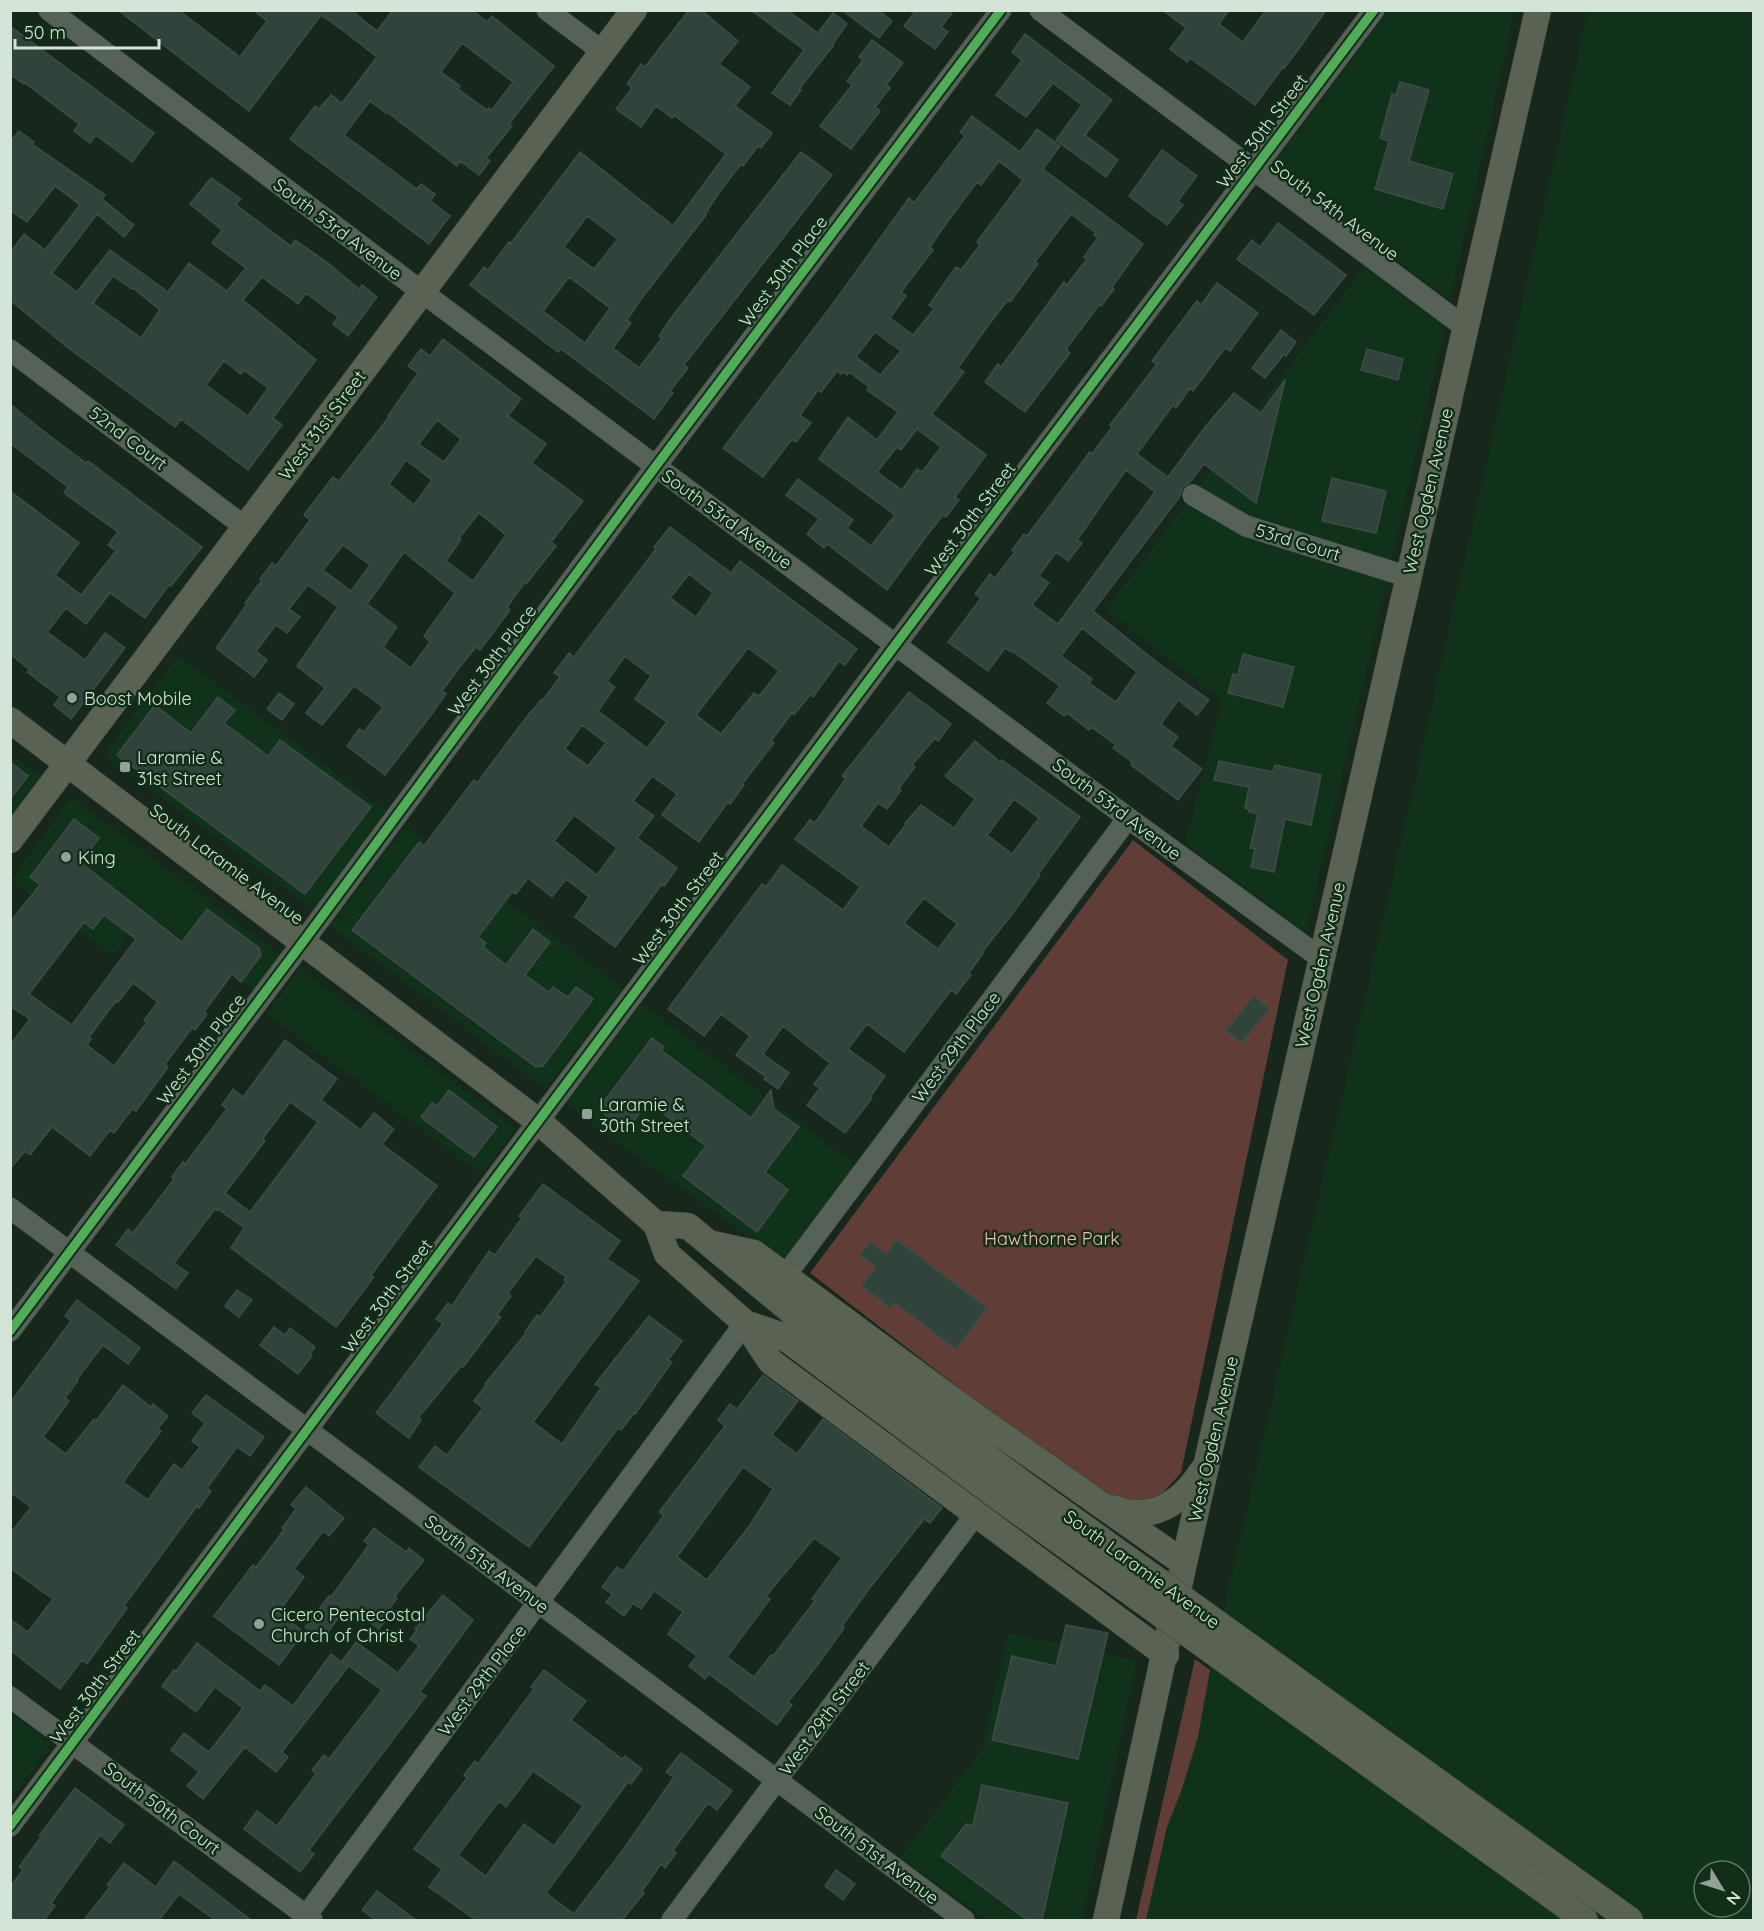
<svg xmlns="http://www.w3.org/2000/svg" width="1764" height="1931" viewBox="0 0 1764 1931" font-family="Quicksand,sans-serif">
<rect width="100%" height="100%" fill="#17271c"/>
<path fill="#10321a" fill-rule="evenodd" d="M1388 11H1515L1450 300 1271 167Z
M1588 11H1753V1920H1146L1167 1827 1182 1789 1198 1737 1210 1670 1416 776ZM1704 1871H1740V1907H1704Z
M1364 267 1445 327 1306 933 1185 843 1222 701 1106 610Z
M178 656 388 812 314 910 104 755Z
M10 754 41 777 11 818H10Z
M71 797 281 955 253 991 145 912 113 955 11 880Z
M406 825 624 990 545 1089 330 926Z
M300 969 516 1129 481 1174 267 1014Z
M641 1003 856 1165 785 1263 565 1104Z
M1009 1633 1137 1661 1082 1920H987L900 1858 982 1749Z
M11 1714 51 1744 11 1799Z"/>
<path fill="#603e37" d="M1133 840 1288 960 1181 1473 1160 1496 1133 1508 1082 1483 810 1273Z
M1195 1659 1210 1670 1198 1737 1182 1789 1167 1827 1146 1920H1136Z"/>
<path fill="#30443b" stroke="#3d4c45" stroke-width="1.5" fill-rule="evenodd" d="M118 10H178L240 57 267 21 253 10H351L377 31 393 10H472L487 22 492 16 554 66 509 124 512 126 486 158 490 161 479 175 460 161 457 166 387 112 386 113 370 101 344 135 417 189 421 184 435 194 430 201 450 216 429 244 290 139 315 106 319 109 331 95 342 103 377 57 341 29 321 15 249 111ZM462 43 513 82 492 110 489 108 487 110 458 89 460 86 441 72Z
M689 10H701L738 41 719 64 750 87 735 106 772 133 761 148 758 146 743 166 741 164 721 190 705 214 706 215 642 298 627 320 631 323 613 348 639 368 662 338 659 336 671 318 801 152 832 175 684 365 688 368 670 391 673 393 654 419 561 349 558 352 470 285 484 267 488 270 509 242 511 243 580 152 672 225 675 223 726 154 674 115 672 118 656 106 641 127 616 109 632 88 627 84 641 64 645 67ZM587 216 618 239 594 269 564 247ZM569 277 610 308 585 343 543 311Z
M751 10H787L818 33 833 13 847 24 832 45 833 46 799 89 801 90 790 105 772 93 804 50Z
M842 10H878L892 21 879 38Z
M916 10H954L941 27 948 32 935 49 904 26Z
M1163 10H1229L1219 24 1243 42 1266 10H1326L1300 47 1284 68 1283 67 1255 105 1190 58 1187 62 1170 49 1186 28Z
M10 26 154 133 132 162 96 135 90 143 74 131 79 124 25 83 24 84 10 74Z
M1025 34 1112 100 1085 135 1118 160 1106 177 1056 140 1082 105 1053 83 1026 117 996 95 1022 60 1012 52Z
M872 40 903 63 886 85 890 88 875 107 880 111 851 149 820 126 852 85 847 81 863 60 859 57Z
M1400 82 1429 90 1409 161 1453 174 1443 209 1375 189 1389 141 1380 138 1392 94 1396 95Z
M972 116 1020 152 1037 129 1060 146 1043 169 1143 244 1112 287 1114 289 1101 306 1099 305 1066 349 1070 353 1025 412 985 382 998 364 1001 367 1064 282 1067 285 1087 259 1084 257 1098 238 1094 235 1096 233 1071 214 1035 262 1038 264 1010 302 1008 300 987 327 958 368 964 372 932 414 986 455 955 497 959 500 946 517 943 515 925 538 887 590 827 544 824 548 807 534 819 519 786 495 798 479 853 520 847 528 871 546 895 515 819 459 848 417 877 440 898 412 867 390 869 387 849 372 847 375 843 372 841 374 837 371 821 392 818 390 800 415 811 423 796 442 792 439 763 477 723 448 832 305 909 198 914 203 965 136 960 132ZM999 161 1023 180 977 242 980 245 961 270 956 267 929 305 934 309 913 335 890 318 906 296 901 292 933 250 930 247 945 225 977 182 981 185ZM875 332 901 351 880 375 856 357ZM917 429 941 447 922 472 917 469 902 490 877 472 897 447 901 450Z
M19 131 34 142 32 144 105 195 102 199 134 225 124 237 97 214 52 273 77 292 110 250 168 292 189 263 227 291 246 268 212 243 222 230 190 204 211 178 241 199 236 205 291 246 295 240 328 263 359 289 362 285 377 297 348 336 333 324 338 317 306 293 298 304 262 277 243 300 316 360 273 418 282 425 248 470 181 419 175 427 67 347 10 300V253L24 234 45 250 80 205 55 186 27 222 10 210V142ZM113 276 132 289 133 288 160 310 141 338 93 303ZM224 361 241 374 244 370 268 388 248 416 206 385Z
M1162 150 1197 176 1178 201 1183 205 1167 225 1129 196Z
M1278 223 1346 275 1314 315 1237 259 1252 240 1260 247Z
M1217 283 1258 313 1230 351 1225 348 1193 391 1190 388 1176 408 1173 405 1137 454 1168 477 1205 427 1234 393 1261 413 1285 380 1256 503 1204 464 1189 483 1182 488 1180 496 1175 503 1093 611 1158 663 1209 700 1197 715 1178 700 1161 724 1178 737 1171 746 1202 769 1178 800 1131 765 1132 762 1113 748 1116 745 1091 727 1089 730 1067 713 1064 716 1047 703 1060 686 1012 651 1011 652 1005 648 988 671 948 642 981 598 975 594 990 574 995 578 1015 552 1012 550 1024 534 1027 536 1090 452 1092 454 1112 427 1110 425 1157 364 1152 361 1197 301 1201 305ZM1126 470 1155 492 1058 624 1032 605 1049 583 1039 576 1056 552 1068 561 1082 543 1077 540ZM1082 628 1137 672 1116 702 1089 683 1092 679 1061 656Z
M1281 330 1296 342 1286 356 1284 354 1265 378 1252 368Z
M443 339 521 399 508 416 546 444 532 463 583 501 551 542 556 546 526 584 525 582 507 607 510 610 480 650 476 647 462 664 442 691 446 694 431 715 385 775 347 746 359 729 364 732 383 707 354 686 322 725 306 713 325 688 297 666 338 607 308 585 289 609 300 617 287 633 276 625 256 651 267 660 254 677 216 648 247 604 245 603 262 580 260 579 272 563 276 566 310 520 304 515 333 477 339 481 389 417 388 416 418 373 408 366 421 349 430 356ZM437 420 461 439 444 462 419 444ZM406 460 432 480 414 505 389 484ZM479 513 506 535 473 581 446 561 461 539 459 538ZM343 545 370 565 351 591 323 570ZM404 552 455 593 424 636 430 642 411 668 383 647 397 627 367 604Z
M1367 349 1403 359 1398 380 1361 370Z
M10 404 47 434 86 463 88 461 202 547 171 586 169 585 145 618 110 593 86 624 66 608 47 632 85 660 105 633 125 648 71 719 54 705 60 697 27 672 30 670 10 654V491L79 543 55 575 81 595 116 551 108 545 118 532 64 493 68 487 10 443Z
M1332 478 1386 491 1376 533 1322 521Z
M670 527 731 573 740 561 857 649 845 665 839 661 813 697 810 695 794 715 792 713 771 741 774 743 742 784 744 785 730 804 728 802 699 842 662 815 677 794 652 776 633 801 654 816 637 838 677 868 664 886 662 884 615 947 575 917 589 897 566 879 552 897 528 878 516 894 512 892 478 937 486 943 483 947 506 965 533 929 550 942 525 975 549 992 553 987 568 997 576 987 593 999 543 1066 536 1067 352 930 419 842 424 846 474 780 477 783 525 719 541 700 542 701 560 677 554 673 569 653 574 657 656 549 654 547ZM689 574 713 593 696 617 670 598ZM748 648 779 671 759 696 754 693 721 734 696 715ZM625 656 651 676 635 699 667 722 647 748 598 711 615 687 607 681ZM582 725 606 743 588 766 565 749ZM574 815 617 848 597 875 554 841Z
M1243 654 1294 667 1283 707 1228 693 1233 674 1238 675Z
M909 692 951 724 938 741 935 738 912 765 915 767 899 788 901 790 887 809 878 803 861 826 889 847 906 824 905 823 921 805 954 828 975 799 945 776 975 741 1000 762 1002 760 1080 817 1038 874 1040 875 1016 909 983 951 984 952 969 973 971 975 956 994 951 990 904 1052 867 1024 848 1049 885 1076 870 1097 872 1098 845 1133 807 1105 820 1088 814 1084 830 1063 783 1026 763 1054 789 1073 778 1089 764 1079 766 1077 736 1055 750 1036 721 1014 704 1036 668 1009 762 884 766 887 782 865 843 910 860 887 795 839 810 820 815 823 846 778 842 776ZM1014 799 1039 818 1012 854 987 835ZM924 898 957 924 938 949 904 923Z
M279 693 294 704 282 720 267 709Z
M218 697 235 710 224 723 268 756 280 740 371 807 305 894 117 755 155 705 191 733Z
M1219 761 1273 772 1275 765 1321 775 1311 825 1285 819 1274 872 1251 867 1255 849 1250 848 1258 814 1249 812V809L1245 808 1249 787 1214 780Z
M10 762 28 776 10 799Z
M74 819 99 838 81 863 182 942 207 909 259 948 261 955 241 982 232 974 204 1012 207 1014 195 1030 192 1028 165 1064 168 1067 136 1111 132 1109 114 1133 110 1130 90 1156 52 1127 30 1155 25 1151 10 1169V1045L30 1019 10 1006V922L40 885 30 877ZM104 915 136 939 72 1025 29 994 84 922 93 929ZM133 983 158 1002 144 1020 147 1022 114 1066 87 1045 91 1039 89 1037 116 1001 118 1002Z
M1253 996 1269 1008 1242 1043 1226 1031Z
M652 1038 664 1047 661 1050 751 1118 771 1090 774 1109 799 1127 765 1172 788 1190 757 1232 683 1176 706 1146 648 1102 629 1127 612 1115 610 1118 598 1109Z
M285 1040 337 1079 321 1100 361 1130 374 1113 394 1129 382 1144 437 1186 371 1275 374 1277 336 1327 231 1248 244 1228 218 1209 217 1211 215 1209 174 1263 188 1273 176 1289 116 1245 128 1229 133 1233 174 1179 172 1177 183 1162 185 1164 227 1109 222 1105 233 1089 243 1097ZM290 1102 318 1122 250 1212 225 1193 265 1141 263 1138Z
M449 1090 497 1127 474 1157 421 1117 432 1103 437 1106Z
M543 1184 620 1241 607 1259 639 1281 533 1422 562 1444 601 1388 595 1384 649 1316 682 1341 668 1360 672 1362 635 1414 634 1413 621 1430 618 1428 529 1547 419 1467 435 1446 447 1455 483 1408 474 1401 486 1385 485 1384 526 1333 525 1332 537 1315 540 1317 566 1282 564 1280 566 1277 536 1256 508 1293 511 1296 497 1315 501 1317 463 1367 461 1366 418 1418 421 1420 409 1438 376 1413 443 1324 436 1319 448 1303 452 1306 489 1251 495 1255 522 1218 519 1216Z
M897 1240 987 1308 956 1349 895 1303 891 1308 862 1286 876 1267 860 1255 870 1242 886 1254Z
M237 1290 252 1300 239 1317 225 1306Z
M77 1300 140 1348 128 1364 103 1345 77 1379 78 1380 65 1398 69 1401 43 1437 66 1454 94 1419 96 1421 123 1385 151 1407 153 1404 168 1416 158 1428 161 1431 123 1482 148 1500 174 1464 182 1470 200 1447 192 1441 205 1423 192 1413 206 1395 264 1437 250 1456 237 1447 207 1488 211 1491 199 1508 197 1506 124 1606 127 1608 100 1646 87 1664 82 1660 60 1689 10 1650V1619L28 1632 53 1599 10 1568V1534L31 1507 10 1492V1403L71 1321 65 1316Z
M274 1327 285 1335 290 1328 315 1347 310 1354 312 1356 298 1374 260 1345Z
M763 1375 798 1401 772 1435 797 1454 823 1419 942 1508 930 1523 924 1519 869 1589 842 1626 844 1628 819 1663 788 1702 792 1705 777 1725 709 1674 705 1679 689 1666 697 1656 668 1634 683 1612 654 1591 641 1609 633 1603 624 1616 606 1602 612 1594 602 1587 617 1567 623 1571 664 1515 659 1512 725 1426 718 1420 730 1404 737 1409ZM743 1467 773 1489 750 1525 707 1580 677 1557ZM814 1538 842 1558 812 1599 815 1601 801 1619 773 1656 771 1655 754 1677 727 1657 770 1599 766 1596Z
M306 1487 344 1518 329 1536 323 1531 294 1569 304 1577 278 1613 304 1632 279 1665 214 1616 253 1565 256 1567 284 1530 282 1528 296 1509 291 1505Z
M374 1528 406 1552 409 1548 424 1560 395 1596 397 1598 387 1612 390 1614 379 1629 347 1606 322 1640 305 1627 329 1596 331 1597 369 1545 364 1541Z
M443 1595 473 1620 420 1692 426 1696 309 1850 314 1854 300 1872 244 1829 257 1811 277 1826 316 1774 312 1770 324 1755 329 1759 382 1690 342 1661 356 1642 398 1673 419 1646 410 1639 417 1630 415 1629Z
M1066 1625 1108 1633 1078 1759 992 1740 1012 1656 1056 1666Z
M197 1643 260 1691 265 1685 293 1706 331 1654 348 1667 282 1752 288 1757 276 1772 245 1747 203 1799 187 1786 199 1772 171 1750 184 1733 209 1752 243 1708 215 1687 196 1712 162 1686 174 1670 176 1671Z
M544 1670 586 1701 571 1720 622 1759 625 1756 642 1769 631 1784 628 1782 546 1893 574 1914 620 1854 674 1777 666 1772 681 1753 732 1791 717 1810 708 1803 673 1850 676 1853 665 1868 661 1864 642 1891 644 1893 622 1920H476L429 1887 442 1869 414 1849 467 1778 464 1775 475 1761 478 1764 534 1689 531 1687ZM533 1771 583 1806 554 1846 524 1824 486 1876 458 1855 499 1801 506 1807Z
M982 1785 1068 1803 1042 1920H1027L941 1856 966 1824 973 1825Z
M75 1788 124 1825 110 1843 100 1835 51 1903 55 1906 44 1920H10V1887L23 1870 19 1867 41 1837 39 1836Z
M174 1861 251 1920H215L179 1894 159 1920H84L110 1887 107 1885 124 1863 156 1887Z
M836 1870 855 1884 843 1900 825 1886Z
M377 1891 416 1920H376L362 1910Z"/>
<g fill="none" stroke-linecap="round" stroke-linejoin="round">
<g stroke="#364339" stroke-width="22">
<path id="minor" d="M49 10 422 292 1128 818 1322 959
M547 10 603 52
M1040 10 1466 328
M10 350 245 527
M1193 495 1246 526 1409 577
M10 1208 964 1920
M785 1276 1128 818
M10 1331 303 942 656 466 1001 10
M10 1697 312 1920
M10 1826 896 644 1374 10
M303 1920 745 1323
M672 1920 975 1515"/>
</g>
<g stroke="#364339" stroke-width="27">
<path id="major" d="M10 720 539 1122 656 1224 667 1254 745 1323 783 1336 1001 1499
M10 840 634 10
M656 1224 688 1226 791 1311 1018 1480
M713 1244 754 1253 962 1407 1184 1563
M745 1323 771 1362 1166 1655
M1112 1508C1151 1523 1181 1504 1202 1471
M1106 1920 1184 1563 1538 10"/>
</g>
<use href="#minor" stroke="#566258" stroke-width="21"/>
<use href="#major" stroke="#5a6254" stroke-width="26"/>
<g stroke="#364339" stroke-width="27" stroke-linecap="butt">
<path id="major-bridge" d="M1018 1480 1630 1920
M1001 1499 1585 1920"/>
</g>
<use href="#major-bridge" stroke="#5a6254" stroke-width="26"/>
<g stroke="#102e18" stroke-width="13">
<path id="cycleway" d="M10 1331 303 942 656 466 1001 10
M10 1826 896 644 1374 10"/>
</g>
<use href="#cycleway" stroke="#51ab58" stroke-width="9"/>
</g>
<g fill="#92a296" stroke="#102e18" stroke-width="2">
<circle cx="72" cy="698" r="6"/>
<rect x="119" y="761" width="12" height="12" rx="3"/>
<circle cx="66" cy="857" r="6"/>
<rect x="581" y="1108" width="12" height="12" rx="3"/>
<circle cx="259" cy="1624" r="6"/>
</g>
<g text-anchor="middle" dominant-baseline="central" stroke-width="5" stroke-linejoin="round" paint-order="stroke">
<g font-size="18" fill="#d4e5d7" stroke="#102e18">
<text transform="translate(1262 131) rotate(-53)">West 30th Street</text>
<text transform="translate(1335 210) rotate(37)">South 54th Avenue</text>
<text transform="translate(338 229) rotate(37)">South 53rd Avenue</text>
<text transform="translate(783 271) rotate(-53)">West 30th Place</text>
<text transform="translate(322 425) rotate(-53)">West 31st Street</text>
<text transform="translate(128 438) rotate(37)">52nd Court</text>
<text transform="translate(1428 491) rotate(-77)">West Ogden Avenue</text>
<text transform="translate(727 519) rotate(36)">South 53rd Avenue</text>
<text transform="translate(970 519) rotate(-53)">West 30th Street</text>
<text transform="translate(1298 542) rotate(17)">53rd Court</text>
<text transform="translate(492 660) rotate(-53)">West 30th Place</text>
<text transform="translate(1117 809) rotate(37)">South 53rd Avenue</text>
<text transform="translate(227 864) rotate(37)">South Laramie Avenue</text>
<text transform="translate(678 908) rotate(-53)">West 30th Street</text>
<text transform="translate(1320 965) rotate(-77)">West Ogden Avenue</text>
<text transform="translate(956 1047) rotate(-53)">West 29th Place</text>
<text transform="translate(201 1049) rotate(-53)">West 30th Place</text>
<text transform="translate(387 1296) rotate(-53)">West 30th Street</text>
<text transform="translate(1213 1439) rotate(-77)">West Ogden Avenue</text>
<text transform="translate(487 1564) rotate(37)">South 51st Avenue</text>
<text transform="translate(1142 1569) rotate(36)">South Laramie Avenue</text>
<text transform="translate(482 1680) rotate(-53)">West 29th Place</text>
<text transform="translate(95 1686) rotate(-53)">West 30th Street</text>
<text transform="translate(824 1718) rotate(-53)">West 29th Street</text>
<text transform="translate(162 1808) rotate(37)">South 50th Court</text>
<text transform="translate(877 1855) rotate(37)">South 51st Avenue</text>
</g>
<g font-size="18" fill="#d4e5d7" stroke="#102e18" text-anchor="start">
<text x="84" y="698">Boost Mobile</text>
<text x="137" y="757">Laramie &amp;<tspan x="137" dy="21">31st Street</tspan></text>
<text x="78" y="857">King</text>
<text x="599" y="1104">Laramie &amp;<tspan x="599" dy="21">30th Street</tspan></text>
<text x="271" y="1614">Cicero Pentecostal<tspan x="271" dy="21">Church of Christ</tspan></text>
</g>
<g font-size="18" fill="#fbbcb1" stroke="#102e18">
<text x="1052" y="1238">Hawthorne Park</text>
</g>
</g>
<rect width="1764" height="1931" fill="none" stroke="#d4e5d7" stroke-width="24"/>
<g transform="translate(1722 1889) rotate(128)"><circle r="28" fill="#102e18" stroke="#5e7764" stroke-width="1.5"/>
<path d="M0-4.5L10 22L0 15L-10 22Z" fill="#92a296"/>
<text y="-9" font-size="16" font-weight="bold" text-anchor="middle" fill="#d4e5d7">N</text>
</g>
<path d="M15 39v9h144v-9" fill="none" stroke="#d4e5d7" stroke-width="3"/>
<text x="24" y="39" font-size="18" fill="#d4e5d7" stroke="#102e18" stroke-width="4.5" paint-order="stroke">50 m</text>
</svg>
